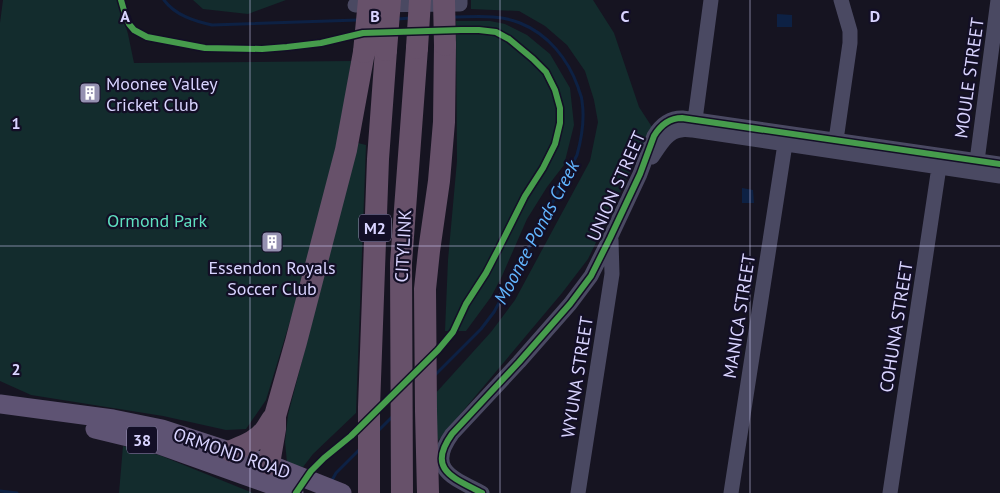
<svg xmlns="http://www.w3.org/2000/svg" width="1000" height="493" viewBox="0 0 1000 493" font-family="'PT Sans',sans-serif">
<rect width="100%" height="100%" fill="#161421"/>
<path fill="#132c2d" d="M3 0H118L128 34 134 63 351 61 333 180 266 400 246 429 226 430 163 416 31 395 0 381V23Z
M193 0H286L248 14 203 9Z
M471 0H593L614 33 639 107 652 127 588 259 562 293 436 443 434 395 491 332 515 300 590 161 598 122 594 100 585 71 567 45 545 26 519 11 471 9Z
M456 21H490L505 24 527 35 550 54 570 88 574 125 564 165 547 187 527 219 502 276 491 297 466 331H445L448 260 457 161Z
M358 143 366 145 356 413 313 454 303 467 287 463 285 442 288 415Z
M123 446 159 455 253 493H119Z"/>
<path fill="#0d2144" d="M777 14 792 15V27H777Z
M742 188 753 190 754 203H742Z"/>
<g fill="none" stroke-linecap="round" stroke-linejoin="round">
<path stroke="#0d2144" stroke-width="3" d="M164 0C175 15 194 21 212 25L358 20
M397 19 411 18
M435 375 481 329 494 312 532 242 577 155C582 137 585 120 582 101 582 96 579 92 578 87 568 59 548 34 520 23 499 14 474 17 452 17
M378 431 393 416
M331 482 336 473 360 449
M0 491 17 493"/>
<path stroke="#4a4962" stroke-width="15" d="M355 5 460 4V0
M694 127 711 0
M836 140 850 43V31L841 0
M652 157C659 147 667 131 681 130 685 129 689 130 693 130L1000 176
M977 161 998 0
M482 493C454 478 426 470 452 434L519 362 570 304 591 276 610 238 640 174 654 136C660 126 669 118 682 118L1000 164
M578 493 610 287 612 274 611 240
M731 493 785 144
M890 493 939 167"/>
<path stroke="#5e5373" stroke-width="19" d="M0 404 113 419 162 429 269 464 342 493
M95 429 157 444 294 493"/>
<path stroke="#67516a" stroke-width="22" d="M231 451C243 446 258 441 266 429 269 425 271 420 275 416
M269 464 275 429V416L296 342 346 150 364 52
M369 493V407L378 159 386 50
M402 493 401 263 417 48
M428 493 426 411 425 289 429 251 439 181 444 122 445 45"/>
<path stroke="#67516a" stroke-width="22" d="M444 0 445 45
M417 48 420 0
M386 50 390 0
M364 52 369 0"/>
<g stroke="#130f26" stroke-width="9">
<path id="cycleway" d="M121 0 125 14 129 24 134 30 147 37 205 48 262 49 287 47 321 43 363 33 461 30H479L496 32 509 39 533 59 546 72 555 90 560 108V123L555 144 543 168 525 196 500 246 486 273 466 304 453 332 438 350 351 436 324 458 311 471 296 493
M482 493C454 478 426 470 452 434L519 362 570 304 591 276 610 238 640 174 654 136C660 126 669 118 682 118L1000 164"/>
</g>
<use href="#cycleway" stroke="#469c4c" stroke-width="6"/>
</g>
<path fill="none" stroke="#d9d4ff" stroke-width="1" stroke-opacity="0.55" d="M250 0V493M500 0V493M750 0V493M0 246H1000"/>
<defs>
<g id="building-square" transform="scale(1.125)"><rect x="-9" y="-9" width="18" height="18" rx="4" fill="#9591b1" stroke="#130f26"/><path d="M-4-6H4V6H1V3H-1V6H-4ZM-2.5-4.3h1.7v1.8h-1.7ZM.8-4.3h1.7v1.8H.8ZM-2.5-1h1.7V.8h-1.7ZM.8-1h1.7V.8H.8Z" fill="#fff"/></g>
</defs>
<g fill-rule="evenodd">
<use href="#building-square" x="90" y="93"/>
<use href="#building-square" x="272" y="242"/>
</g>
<g text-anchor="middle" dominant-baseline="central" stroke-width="4.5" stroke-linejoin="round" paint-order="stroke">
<g fill="#130f26" stroke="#9e99be" stroke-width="1">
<rect x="359" y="214.5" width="32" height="27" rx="4"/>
<rect x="127" y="426.5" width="30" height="27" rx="4"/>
</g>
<g font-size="16" font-weight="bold" fill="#d9d4ff">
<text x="375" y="228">M2</text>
<text x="142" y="440">38</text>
</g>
<g font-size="18" fill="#d9d4ff" stroke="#130f26">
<text transform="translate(969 78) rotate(-82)">MOULE STREET</text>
<text transform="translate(616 186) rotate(-66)">UNION STREET</text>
<text transform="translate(403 246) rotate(-87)">CITYLINK</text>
<text transform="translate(739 316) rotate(-81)">MANICA STREET</text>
<text transform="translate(896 327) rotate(-81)">COHUNA STREET</text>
<text transform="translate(577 377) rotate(-81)">WYUNA STREET</text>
<text transform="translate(232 453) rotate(19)">ORMOND ROAD</text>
</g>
<g font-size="18" fill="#d9d4ff" stroke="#130f26" text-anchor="start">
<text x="106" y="83">Moonee Valley<tspan x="106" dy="21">Cricket Club</tspan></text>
<text x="272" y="267" text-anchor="middle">Essendon Royals<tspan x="272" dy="21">Soccer Club</tspan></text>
</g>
<g font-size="18" fill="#5fe0c0" stroke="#130f26">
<text x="157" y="220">Ormond Park</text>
</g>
<g font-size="19" font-style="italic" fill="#62b6ff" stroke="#130f26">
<text transform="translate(536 232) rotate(-62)">Moonee Ponds Creek</text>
</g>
</g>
<g font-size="16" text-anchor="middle" font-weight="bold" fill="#d9d4ff" stroke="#130f26" stroke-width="4.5" stroke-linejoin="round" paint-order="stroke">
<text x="125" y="22">A</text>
<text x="375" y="22">B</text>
<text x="625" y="22">C</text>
<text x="875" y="22">D</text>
<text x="16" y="129">1</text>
<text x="16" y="375">2</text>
</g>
</svg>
